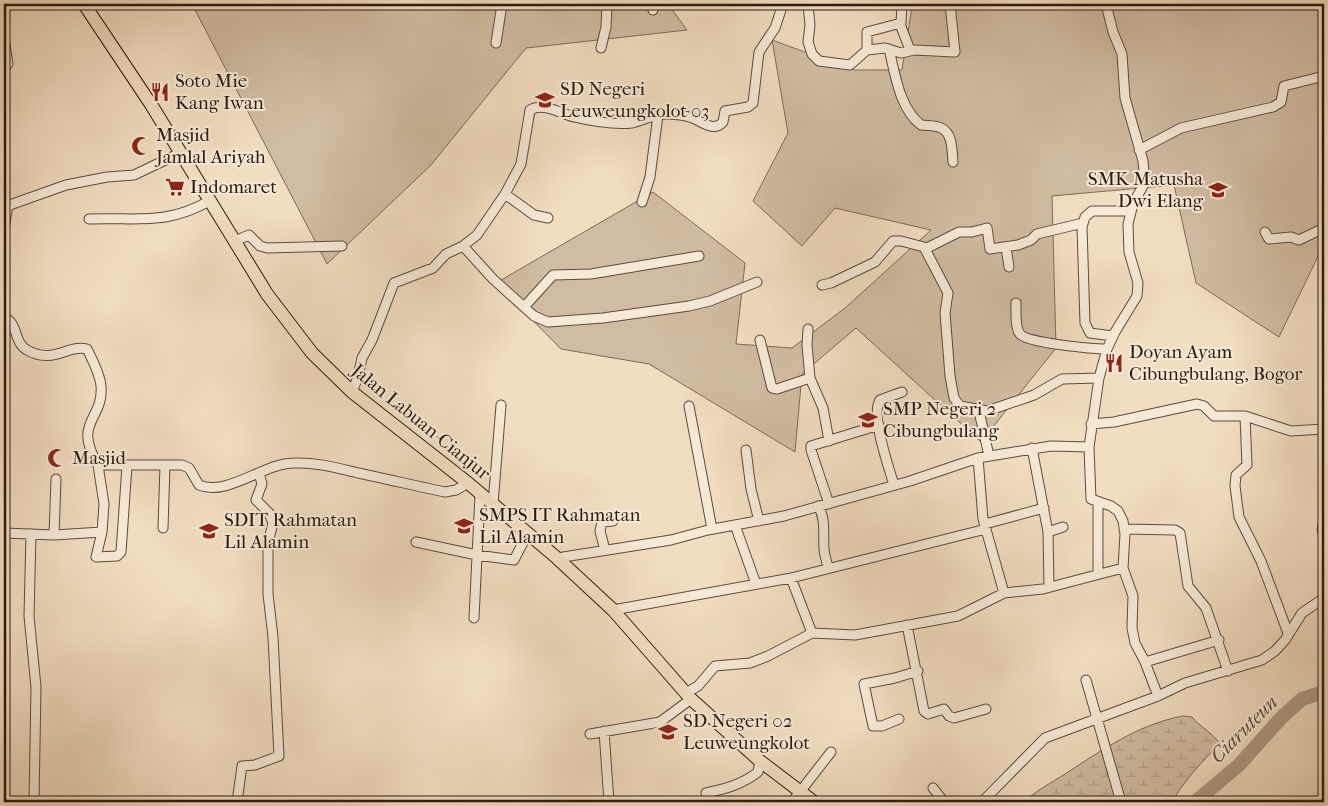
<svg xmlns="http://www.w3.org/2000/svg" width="1328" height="806" viewBox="0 0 1328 806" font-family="'IM FELL French Canon',serif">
<defs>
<pattern id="wetland-marsh" width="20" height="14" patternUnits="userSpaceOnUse" patternTransform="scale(1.25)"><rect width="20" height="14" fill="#d0bca2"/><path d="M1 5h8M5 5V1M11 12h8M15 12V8" fill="none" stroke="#b3a18a"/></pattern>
</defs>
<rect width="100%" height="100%" fill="#f1ddc0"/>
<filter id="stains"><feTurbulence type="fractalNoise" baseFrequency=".004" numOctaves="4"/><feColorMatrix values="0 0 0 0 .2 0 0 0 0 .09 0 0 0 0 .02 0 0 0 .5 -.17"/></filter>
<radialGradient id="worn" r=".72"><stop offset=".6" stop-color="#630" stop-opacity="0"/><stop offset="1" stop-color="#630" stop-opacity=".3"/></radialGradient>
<path fill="#d0bca2" stroke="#7e6b59" d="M192 4H668L687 30 526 48 431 165 327 264Z
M910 4H1324V244L1279 337 1196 283 1174 185 1052 196 1056 348 981 442 856 328 802 374 795 452 649 364 561 349 496 283 653 192 745 263 736 344 792 348 845 308 931 230 835 208 802 246 753 201 788 133 772 40 854 70H902L912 7Z"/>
<path fill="url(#wetland-marsh)" stroke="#7e6b59" d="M1183 716 1192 717C1201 728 1212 732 1220 744 1202 761 1184 781 1172 802H1024C1037 790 1051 783 1065 774 1102 750 1139 724 1183 716Z"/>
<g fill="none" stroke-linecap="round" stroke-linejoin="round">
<path stroke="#ae9b84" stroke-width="14" d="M1195 802 1239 765 1281 718 1302 699 1324 692"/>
<g stroke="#5e4b3c" stroke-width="11">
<path id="minor" d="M652 4 653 10
M808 4 810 25 808 42 812 54 819 61 850 65 867 50 885 48 901 53 914 50 955 52 950 4
M900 24 910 50
M4 38 8 64
M496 43 502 4
M601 48 606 27 607 4
M889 49C895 73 899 108 921 125 927 126 935 125 941 128 953 133 952 152 953 162
M867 50V32L901 23 902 4
M1139 150 1181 128 1273 107 1281 102 1284 86 1324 76
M505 194 534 215 548 218
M642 202 650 177 658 115
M4 207 66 185 107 177 134 175 180 153
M89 219C137 217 166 226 211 200
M4 229 8 205
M1265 232 1269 239 1291 237 1299 240 1324 228
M235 241 249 235 260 246 267 248 342 246
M463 246 493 279 534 316 548 322 603 318 689 306 710 301 757 282
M1006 247 1009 267
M925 249 959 232H972L987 228 990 249 1018 245 1031 240 1037 234 1083 223
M822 285 831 283 875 262 893 241H901L924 247 948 293 945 313 950 376 954 398 960 406 987 411 1034 395 1062 379 1099 378
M1016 303C1016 312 1015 328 1020 334 1026 343 1094 349 1107 349
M524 307 553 275 591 274 699 256
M4 317C19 324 13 342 27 350 53 365 68 344 87 349 92 359 100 374 101 386 104 420 72 421 98 465
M808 329 807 345 810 378 823 408 829 441
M1113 336 1090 333 1085 323 1082 227 1085 217 1092 211H1131
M760 340 772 388 777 389 810 378
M352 392 358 377 362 358 372 340 394 283 433 268 446 254 463 246 477 235 505 194 521 164 530 110C544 102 562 114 574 117 591 121 615 125 632 123 645 120 655 113 669 114 677 115 685 115 692 118 702 121 713 133 723 122L725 111 748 107 753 103 759 52 775 28 783 4
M689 406 712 529
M979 411 989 456
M1245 416 1247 465 1236 475 1235 486 1239 517 1261 561 1288 633
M1091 424 1114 422 1197 404 1204 406 1214 416H1245L1291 431 1324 429
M1089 447 1091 499 1111 506 1118 511 1123 521 1125 534 1123 568 1133 596 1132 628 1135 643 1145 662 1158 696
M1032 448 1048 532 1063 527
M746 450 751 489 759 521
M978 458 983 519 1004 593
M894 485C889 468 870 415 880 400L902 392
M493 504 501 405
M829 504 811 450V446L879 425
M818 506C826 518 823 534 824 548 824 555 827 561 828 568
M1324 521 1322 529 1324 536
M985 524 1044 508
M735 525 756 584
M163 528 165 465
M1124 529 1175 530 1180 533 1188 586 1206 608 1228 671
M102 532 96 557 117 556 121 552 127 466
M1048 532 1049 587
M4 533 54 535 102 532 104 504 98 465H182L189 468 199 485C227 497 264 463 294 463 316 462 337 468 358 473 387 479 416 486 445 492L456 490 468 483
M31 534 29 616 36 687 34 802
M54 535 56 479
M416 542 477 555 514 560 528 533
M605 550 600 531 602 522 613 521
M557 558 671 540 708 530 784 516 910 481 978 458 1051 446 1089 447 1099 378 1107 349 1115 332 1137 296 1138 283 1129 252 1128 224 1133 204 1145 182 1143 161 1125 98 1122 54 1113 32 1106 4
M1098 574V503
M791 578 812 633
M613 610 791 578 986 529
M474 618 480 495
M907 625 924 711 928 714 944 709 949 716 954 718 986 709
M1145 662 1219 640
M1086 680 1121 802
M686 693 698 686 715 666 750 663 768 656 812 633 855 635 958 616 1004 593 1043 589 1123 568
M899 719 882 726H873L864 684 895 678 918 671
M604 731 609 802
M590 734 660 722 691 699
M933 788 944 802
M706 793C725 789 743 784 758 772L760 761
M237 802 242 766 255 765 279 756 273 637 268 594V543L273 523 269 513 256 500 262 484 259 473
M792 802 831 752
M982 802 1045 738 1158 696 1185 683 1262 660 1275 651 1285 640 1302 613 1324 598"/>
</g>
<g stroke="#2d1a10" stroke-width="14">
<path id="highway" d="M84 4 152 106 267 294 312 353 352 392 468 483 557 558 613 610 691 699 760 761 814 802"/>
</g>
<use href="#minor" stroke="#f6e9d6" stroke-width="9"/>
<use href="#highway" stroke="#f1ddc0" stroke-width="12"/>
</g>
<defs>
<g id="restaurant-bare" transform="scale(1.5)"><path d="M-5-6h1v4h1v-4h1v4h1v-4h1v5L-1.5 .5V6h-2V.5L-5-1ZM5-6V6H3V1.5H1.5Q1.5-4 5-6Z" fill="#8f2418" stroke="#f6e9d6" stroke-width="2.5" paint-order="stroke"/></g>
<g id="school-bare" transform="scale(1.5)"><path d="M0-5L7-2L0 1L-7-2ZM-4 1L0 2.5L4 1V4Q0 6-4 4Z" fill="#8f2418" stroke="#f6e9d6" stroke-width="2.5" paint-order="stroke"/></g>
<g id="mosque-bare" transform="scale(1.5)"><path d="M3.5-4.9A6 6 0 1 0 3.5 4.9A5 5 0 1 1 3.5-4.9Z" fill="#8f2418" stroke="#f6e9d6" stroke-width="2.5" paint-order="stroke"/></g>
<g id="supermarket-bare" transform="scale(1.5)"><path d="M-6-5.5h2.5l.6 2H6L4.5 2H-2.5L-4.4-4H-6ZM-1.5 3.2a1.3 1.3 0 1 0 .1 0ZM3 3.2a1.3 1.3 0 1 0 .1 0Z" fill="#8f2418" stroke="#f6e9d6" stroke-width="2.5" paint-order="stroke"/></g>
</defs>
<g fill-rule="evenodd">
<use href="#restaurant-bare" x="160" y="92"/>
<use href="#school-bare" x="545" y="100"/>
<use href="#mosque-bare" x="141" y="146"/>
<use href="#supermarket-bare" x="175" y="187"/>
<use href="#school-bare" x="1218" y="190"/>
<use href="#restaurant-bare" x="1114" y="363"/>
<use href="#school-bare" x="868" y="420"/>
<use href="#mosque-bare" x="57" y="458"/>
<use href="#school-bare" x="464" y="526"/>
<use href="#school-bare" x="209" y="531"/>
<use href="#school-bare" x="668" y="732"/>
</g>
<g text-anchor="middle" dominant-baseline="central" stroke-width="4" stroke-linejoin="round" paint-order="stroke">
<g font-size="19" fill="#2d1a10" stroke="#f6e9d6" text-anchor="start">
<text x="175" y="81">Soto Mie<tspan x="175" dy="22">Kang Iwan</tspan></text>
<text x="560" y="89">SD Negeri<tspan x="560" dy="22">Leuweungkolot 03</tspan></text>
<text x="156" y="135">Masjid<tspan x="156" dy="22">Jamlal Ariyah</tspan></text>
<text x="1203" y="179" text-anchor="end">SMK Matusha<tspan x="1203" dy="22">Dwi Elang</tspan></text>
<text x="190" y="187">Indomaret</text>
<text x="1129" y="352">Doyan Ayam<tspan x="1129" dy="22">Cibungbulang, Bogor</tspan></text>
<text x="883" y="409">SMP Negeri 2<tspan x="883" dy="22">Cibungbulang</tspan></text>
<text x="72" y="458">Masjid</text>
<text x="479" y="515">SMPS IT Rahmatan<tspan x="479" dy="22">Lil Alamin</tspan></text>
<text x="224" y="520">SDIT Rahmatan<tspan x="224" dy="22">Lil Alamin</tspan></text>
<text x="683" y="721">SD Negeri 02<tspan x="683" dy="22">Leuweungkolot</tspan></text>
</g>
<g font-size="19" fill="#2d1a10" stroke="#f6e9d6">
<text transform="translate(421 422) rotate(39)">Jalan Labuan-Cianjur</text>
</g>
<g font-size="20" font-style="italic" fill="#614e3e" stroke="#f6e9d6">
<text transform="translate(1244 729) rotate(-45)">Ciaruteun</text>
</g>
</g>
<rect width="1328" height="806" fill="none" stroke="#f1ddc0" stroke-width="20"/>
<rect x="5" y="5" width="1318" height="796" fill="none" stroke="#2d1a10" stroke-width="2.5"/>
<rect x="10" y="10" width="1308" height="786" fill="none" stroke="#2d1a10"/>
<rect width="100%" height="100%" filter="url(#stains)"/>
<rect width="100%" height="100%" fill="url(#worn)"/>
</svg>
